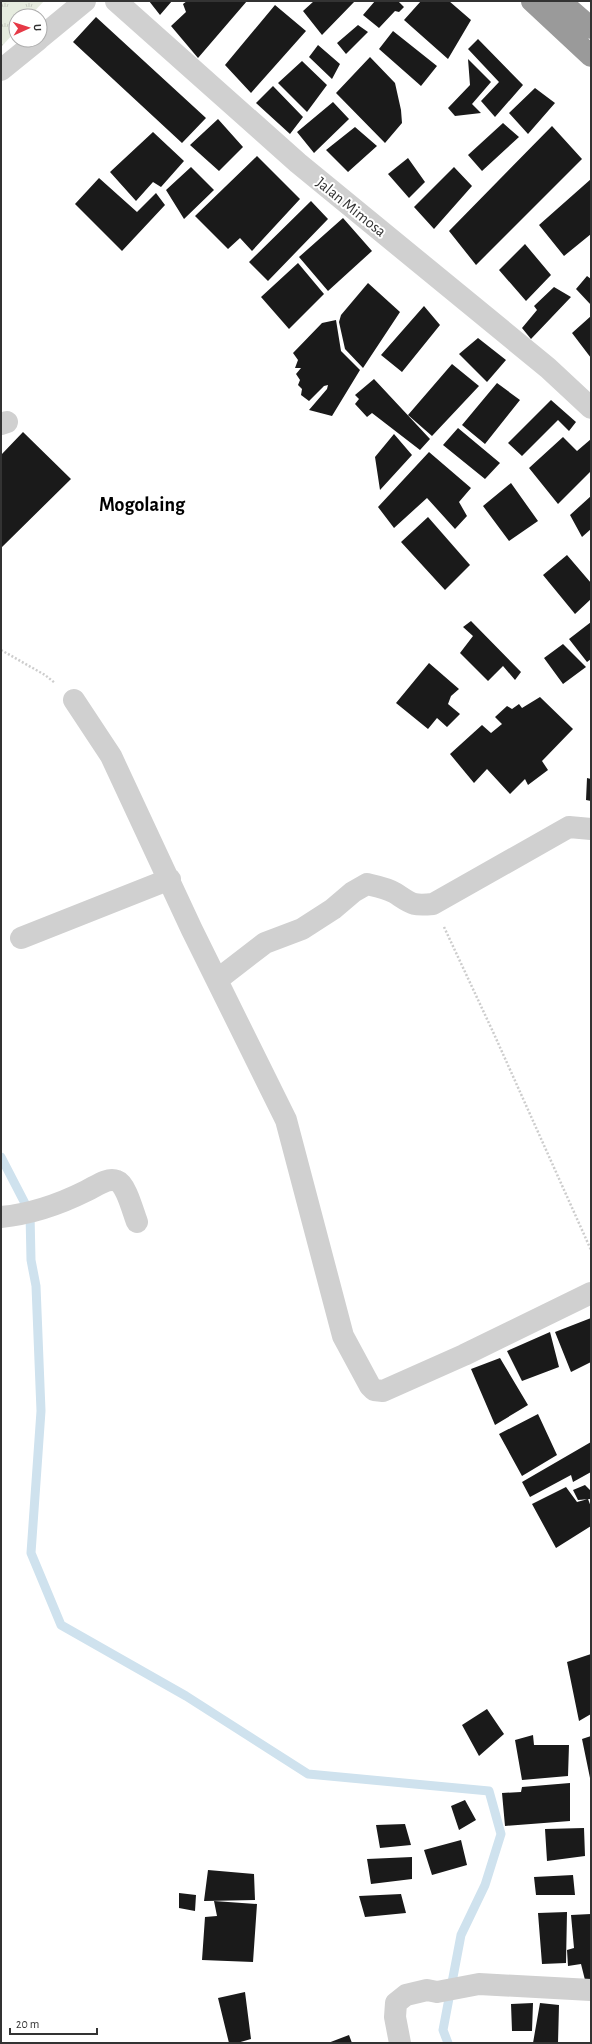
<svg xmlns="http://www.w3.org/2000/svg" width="592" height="2044" viewBox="0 0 592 2044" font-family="'Alegreya Sans',sans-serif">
<defs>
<pattern id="park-tufts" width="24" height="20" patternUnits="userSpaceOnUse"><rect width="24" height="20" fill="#e6ecdf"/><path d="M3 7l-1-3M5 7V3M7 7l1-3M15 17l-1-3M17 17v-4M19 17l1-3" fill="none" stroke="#c6cbc0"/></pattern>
</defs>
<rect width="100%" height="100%" fill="#fff"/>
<path fill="url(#park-tufts)" d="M1 1H44L30 16H16V31L1 47Z"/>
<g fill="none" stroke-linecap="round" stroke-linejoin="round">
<path stroke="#cfe2ee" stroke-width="9" d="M1 1157 30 1213 31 1260 36 1286 41 1411 31 1553 61 1625 186 1696 308 1774 489 1791 501 1834 485 1885 461 1935 443 2030 448 2043"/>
</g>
<path fill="#1a1a1a" d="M149 1H172L160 15Z
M187 1H247L198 58 171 26 186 12 183 4Z
M314 1H355L322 35 303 11Z
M375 1H398L404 7 399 12 395 11 379 28 363 15Z
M421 1H449L471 20 448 59 404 20Z
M275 5 306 31 251 93 225 65Z
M96 17 206 118 182 143 73 42Z
M358 25 368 32 346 54 337 43Z
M393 31 437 66 421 86 379 49Z
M478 39 523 85 495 117 481 101 499 82 468 49Z
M318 45 340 64 332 79 309 57Z
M370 57 395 83 401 110 402 123 385 143 336 93Z
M468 59 491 82 472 104 481 113 455 116 448 108 470 85Z
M302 61 327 85 307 112 278 83Z
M273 86 303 117 290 134 256 103Z
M535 88 555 103 528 134 509 113Z
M333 102 349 119 314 153 297 132Z
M218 119 243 147 219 171 190 145Z
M503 123 519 137 482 171 468 155Z
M552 126 582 159 476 265 449 231Z
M355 127 377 146 348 172 326 150Z
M153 132 184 161 161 187 153 182 136 201 110 172Z
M257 156 300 199 252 251 240 238 228 249 195 216Z
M408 158 425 182 409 198 388 174Z
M191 167 214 190 184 219 166 190Z
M454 167 472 186 434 229 414 207Z
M99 178 137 212 156 193 165 205 122 251 75 204Z
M591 179V234L564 256 539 225Z
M311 201 328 219 268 281 249 262Z
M343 218 372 251 328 291 299 257Z
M525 244 551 275 526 301 499 270Z
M298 263 324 294 289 329 261 297Z
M587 276 591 279V305L576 289Z
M368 283 400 312 363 368 345 349 339 322 341 315Z
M554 287 571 297 531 339 522 328 537 310 534 306Z
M424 306 440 325 402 372 381 355Z
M591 316V358L572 333Z
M336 320 341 351 360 370 332 416 309 410 327 389 328 385 324 386 309 401 301 395 302 389 298 385 300 380 296 374 301 368H295L298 360 293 353 322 323Z
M478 338 506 360 487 382 459 354Z
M452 364 479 386 432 436 408 415Z
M374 379 430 439 420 450 372 413 367 417 355 404 359 399 355 395Z
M497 383 520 400 485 444 462 425Z
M551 400 576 422 569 431 558 420 522 456 508 443Z
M458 428 500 463 485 479 443 445Z
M23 432 71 479 1 548V455Z
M394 434 412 455 380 490 375 457Z
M563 437 577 451 591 439V471L558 504 529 468Z
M429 452 471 488 459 502 467 516 455 529 427 498 394 528 378 507Z
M511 483 538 521 509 541 483 506Z
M591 496V529L582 537 570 515Z
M428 517 470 565 445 590 401 542Z
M567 555 591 583V599L575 614 543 575Z
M471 621 521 672 515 680 503 666 488 681 460 653 473 636 463 627Z
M591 622V659L587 662 569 639Z
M563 644 586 667 563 684 544 658Z
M429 663 459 689 451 696 448 704 460 714 447 727 437 718 428 729 396 703Z
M540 697 573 729 542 761 548 770 528 785 525 779 510 794 487 769 474 783 450 754 482 725 491 733 502 724 495 717 507 706 512 709 519 704 522 708Z
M587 778 591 779V801L586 800Z
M591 1318V1362L571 1372 555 1332Z
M550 1332 559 1367 522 1381 507 1351Z
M500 1358 528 1405 495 1425 471 1369Z
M538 1414 557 1455 522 1476 499 1434Z
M591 1442V1472L573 1482 571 1475 530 1497 522 1482Z
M585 1485 591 1491V1502L590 1499 578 1500 573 1490Z
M566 1487 577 1502 588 1499 591 1507V1526L556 1548 532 1504Z
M591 1654V1714L579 1721 567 1662Z
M487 1709 504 1734 479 1756 462 1725Z
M533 1735 534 1745H569L568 1776 522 1780 515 1740Z
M591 1736V1778H590L582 1739Z
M570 1783V1821L505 1826 502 1793 521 1792 522 1787Z
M465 1800 476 1820 459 1830 451 1806Z
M405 1824 411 1845 380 1848 376 1825Z
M584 1828 585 1856 547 1861 545 1829Z
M461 1840 467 1865 432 1875 424 1850Z
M412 1857V1879L371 1884 367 1859Z
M208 1870 254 1874 255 1900 204 1901Z
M573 1875 575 1895H536L534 1877Z
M179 1893 196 1895 195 1911 179 1908Z
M401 1894 406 1913 365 1917 359 1896Z
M214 1901 257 1904 253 1962 202 1960 205 1917 217 1916Z
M567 1912 566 1963 542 1964 538 1913Z
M591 1914V1980H585L581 1964 568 1966 567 1950 574 1948 571 1915Z
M245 1992 251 2039 237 2043H229L218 1998Z
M533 2003 532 2031H512L511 2004Z
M540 2003 559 2005 558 2043H533Z
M349 2035 352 2043H328Z"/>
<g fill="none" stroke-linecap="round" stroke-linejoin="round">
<path stroke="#cdcdcd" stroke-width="2.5" stroke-dasharray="2 2" stroke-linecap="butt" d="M1 650 45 675 55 683
M444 927 494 1034 591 1250"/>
<path stroke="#d0d0d0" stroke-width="22" d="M116 1 298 163 548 368 591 408
M40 38 85 1
M1 70 38 40
M1 424 7 422
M74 700 111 756 192 930 286 1120 343 1336 370 1386 374 1390 383 1391 464 1355 591 1293
M21 938 170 879
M217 980 265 943 302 929 333 909 353 892 367 884C376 886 387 888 395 893 412 904 412 906 433 904L569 827 591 829
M1 1217C32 1214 58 1205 86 1191 95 1187 107 1177 117 1181 126 1184 133 1212 137 1222
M400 2043 395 2017 396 2003 406 1995 427 1990 437 1992 479 1984 591 1990"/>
<path stroke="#9a9a9a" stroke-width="22" d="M532 1 591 56
M560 1 591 28"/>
</g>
<g text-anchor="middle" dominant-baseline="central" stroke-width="4" stroke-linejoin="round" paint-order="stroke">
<g font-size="16" fill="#333" stroke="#fff">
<text transform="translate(351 207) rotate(39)">Jalan Mimosa</text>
</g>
<g font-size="20" font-weight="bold" fill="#000" stroke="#fff">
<text x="142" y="505">Mogolaing</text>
</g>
</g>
<rect width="592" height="2044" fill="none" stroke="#333333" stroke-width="4"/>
<g transform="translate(28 28) rotate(87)"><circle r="19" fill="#ffffff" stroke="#adadad"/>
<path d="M0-3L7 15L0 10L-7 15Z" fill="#e63946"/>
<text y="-6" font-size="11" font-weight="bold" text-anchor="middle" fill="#333333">U</text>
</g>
<path d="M10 2028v6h87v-6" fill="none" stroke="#333333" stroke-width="2"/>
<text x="16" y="2028" font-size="12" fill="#333333" stroke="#ffffff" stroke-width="3" paint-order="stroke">20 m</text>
</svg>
